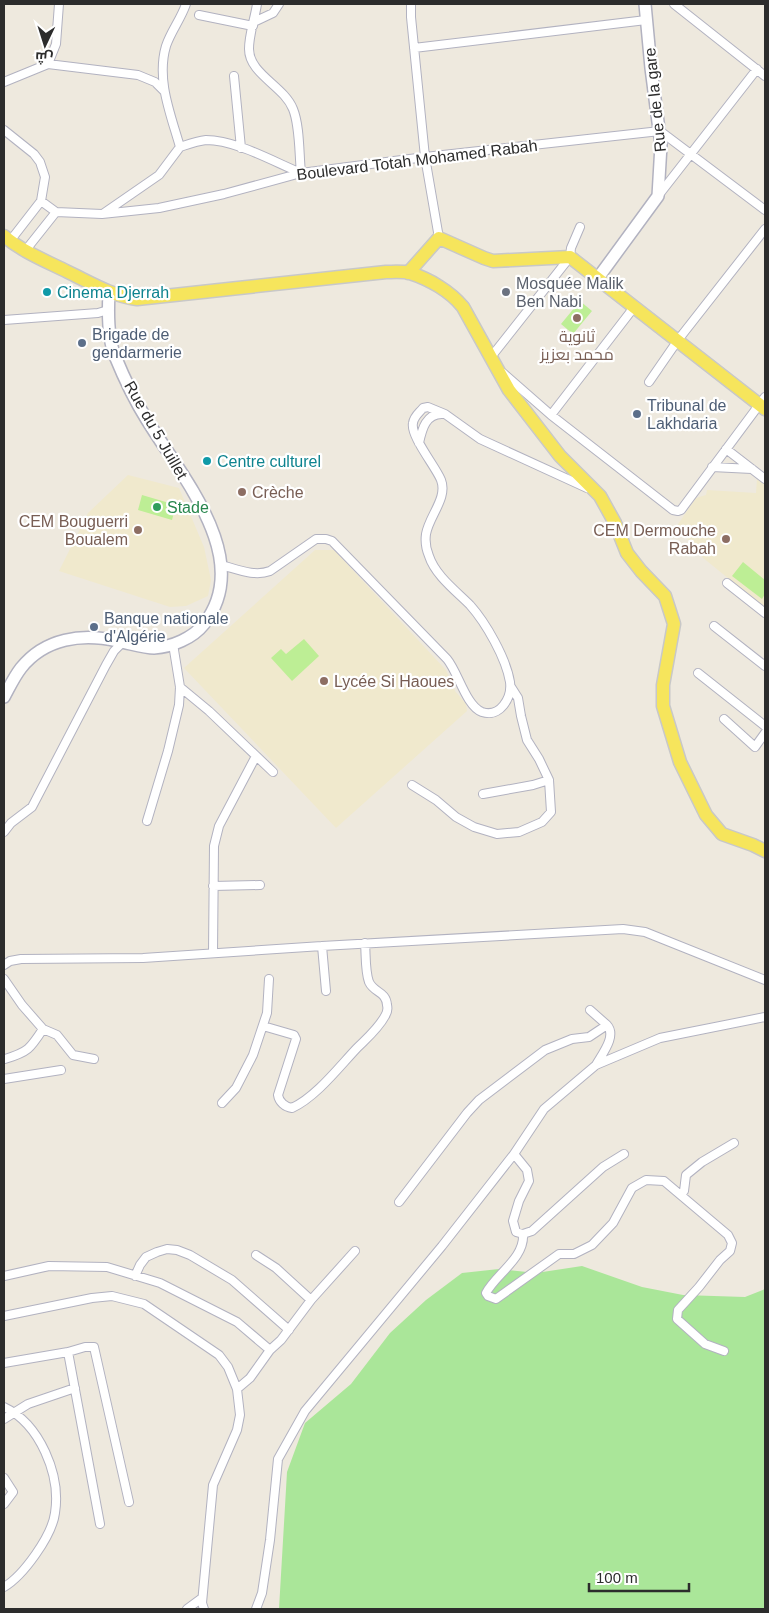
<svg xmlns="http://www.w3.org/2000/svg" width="769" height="1613" viewBox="0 0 769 1613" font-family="Helvetica,Cairo,sans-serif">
<rect width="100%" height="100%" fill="#eee9de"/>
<path fill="#f0e9cd" d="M128 475 179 488 204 547 211 580 208 596 186 606 170 607 59 571 88 513Z
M757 479 765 485V608L697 553 699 547 674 530 696 498 706 495 707 490 756 493Z
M315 550H334L446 670 455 691 466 704 467 711 336 828 184 668Z"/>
<path fill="#aae699" d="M582 1266 642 1287 683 1295 745 1297 765 1289V1609H279L287 1472 305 1423 351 1384 390 1333 426 1300 462 1273 499 1269 536 1273Z"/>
<path fill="#bdee95" d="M580 301 592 311 573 334 561 324Z
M142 495 176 505 172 520 138 510Z
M743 562 765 580V594L762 599 732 576Z
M304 639 319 656 292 681 271 658 281 649 286 654Z"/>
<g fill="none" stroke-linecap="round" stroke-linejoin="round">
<g stroke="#b2b2c0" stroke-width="10">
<path id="street" d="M411 4V17L425 157 439 238
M674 4 765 76
M199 15 253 26
M254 22 273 13 279 4
M414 48 646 20
M48 64 138 75 155 82 164 91
M234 76 241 148
M4 82 48 64 56 44 59 4
M4 130 34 154 40 162 45 177 41 201 10 241
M180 147C189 144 197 141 206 140 236 140 274 162 301 173 299 154 300 126 293 109 284 86 249 74 249 49 249 34 255 18 257 4
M658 196 757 69
M41 201 56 212 102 214 159 208 224 194 301 173 425 157 660 131 765 210
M104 213 159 175 180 147C171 115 156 80 166 46 171 31 181 19 186 4
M25 251 56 212
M4 320 98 313 108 310
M491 357 570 257 571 248 580 227
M503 373 551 415 673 510 678 511 681 510 765 397
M649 382 678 340 765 229
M551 415 635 306
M419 443C422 429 426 413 443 414
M726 449 765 479
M712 467 752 469
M221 565C237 569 254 577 270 571L316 539H326L332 541 447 659C458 672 466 706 482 712 500 718 512 698 510 682 506 658 486 623 470 605 456 591 435 575 429 556 426 549 425 541 426 534 429 516 448 498 441 480 436 467 410 436 413 423 414 416 419 413 423 408L428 407 445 414 480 439 587 488
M727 583 765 613
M714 626 765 666
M698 673 765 726
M180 687 209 711 273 772
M724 719 755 747 765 733
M412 785 436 800 456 817 474 827 497 834 519 832 542 822 551 812 549 780 539 759 527 740 521 716 518 698 511 687
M483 794 533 785 549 780
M147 821 168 751 179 705 180 687 173 644
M4 832 11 823 32 807 106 665 114 651 123 642
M213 886 260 885
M322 946 326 991
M213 953 214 846 219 826 256 756
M4 965 10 961 21 959 143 958 322 946 623 929 645 932 765 980
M4 979 22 1005 43 1029C30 1049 28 1052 5 1059
M590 1010 607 1025
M263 1026 294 1035 296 1039 278 1095C279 1102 285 1107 292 1108 316 1097 339 1067 357 1048 367 1038 378 1029 385 1016 387 1013 388 1009 387 1005 386 991 374 993 369 982 365 971 366 955 365 943
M43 1029 57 1035 73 1055 94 1059
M4 1079 61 1070
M222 1103 236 1088 253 1055 267 1013 269 979
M514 1154 527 1170 529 1181 519 1201 513 1221 516 1232 523 1234 532 1231 603 1167 624 1154
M680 1194 684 1191 686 1175 702 1162 734 1143
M399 1202 467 1113 479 1100 545 1050 572 1039 589 1037 607 1025C617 1036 602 1054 596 1065
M523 1234C525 1258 496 1274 486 1293L488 1296 496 1299 559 1254H574L592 1245 613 1223 632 1188 646 1180 664 1181 728 1235 732 1243 730 1251 720 1260 699 1287 678 1310 677 1319 705 1344 724 1351
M256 1255 276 1268 311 1300
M4 1276 49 1266 107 1267 160 1283 237 1322 270 1350 250 1378 237 1389
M135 1276 140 1265 146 1257 157 1252 167 1249 177 1250 190 1255 232 1280 289 1330
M4 1316 92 1298 112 1296 144 1304 219 1355 228 1367 237 1389 240 1415 237 1430 213 1485 202 1603 204 1609
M270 1350 281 1340 311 1300 355 1251
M68 1352 100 1524
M4 1363 68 1352 85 1347H94L129 1502
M4 1407C40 1424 61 1475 55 1513 52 1536 23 1576 4 1587
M4 1419 28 1404 75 1388
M4 1478 13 1492 4 1504
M187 1609 202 1598
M256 1609 262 1593 270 1540 278 1459 305 1411 442 1246 514 1154 544 1109 596 1065 660 1038 765 1017"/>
</g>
<g stroke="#b2b2c0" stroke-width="14">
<path id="secondary" d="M598 278 658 196 661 145 651 68 645 4
M4 697C9 688 14 677 21 668 45 638 82 633 117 641 129 643 143 648 154 648 172 647 193 638 204 624 255 559 181 476 147 420 135 401 124 378 115 356 108 339 108 311 109 293"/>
</g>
<g stroke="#c8c8c8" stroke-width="15">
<path id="primary" d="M4 236C23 252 46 261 68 272 91 283 112 296 137 299L386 272C393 272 402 271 410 273 429 279 450 291 463 307L509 390 560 456 600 496 615 523 627 553 641 571 665 596 674 624 663 685V706L680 762 706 815 722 834 753 845 765 851
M408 273 439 238 484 258 493 261 570 257 765 409"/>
</g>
<use href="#street" stroke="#fff" stroke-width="8"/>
<use href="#secondary" stroke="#fff" stroke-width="11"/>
<use href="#primary" stroke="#f6e55c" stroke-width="12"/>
</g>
<g fill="#0f9aa8" stroke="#fff" stroke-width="2">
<circle cx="47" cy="292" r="5"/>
<circle cx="207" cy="461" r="5"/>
</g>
<circle fill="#6b7280" stroke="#fff" stroke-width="2" cx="506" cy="292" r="5"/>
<g fill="#8d6e63" stroke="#fff" stroke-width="2">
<circle cx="577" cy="318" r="5"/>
<circle cx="242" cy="492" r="5"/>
<circle cx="138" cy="530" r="5"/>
<circle cx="726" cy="539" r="5"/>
<circle cx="324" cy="681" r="5"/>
</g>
<g fill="#5c6f8a" stroke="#fff" stroke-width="2">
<circle cx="82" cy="343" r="5"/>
<circle cx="637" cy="414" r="5"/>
<circle cx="94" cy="627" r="5"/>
</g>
<circle fill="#2e9e5b" stroke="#fff" stroke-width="2" cx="157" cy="507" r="5"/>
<g text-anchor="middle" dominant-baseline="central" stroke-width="4.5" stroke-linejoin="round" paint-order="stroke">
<g font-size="16" fill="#2c2c2c" stroke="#fff">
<text transform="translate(655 100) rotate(-96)">Rue de la gare</text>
<text transform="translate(417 160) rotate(-7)">Boulevard Totah Mohamed Rabah</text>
<text transform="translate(156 430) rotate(60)">Rue du 5 Juillet</text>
</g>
<g font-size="16" fill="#5b616d" stroke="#fff" text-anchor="start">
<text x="516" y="283">Mosquée Malik<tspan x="516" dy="18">Ben Nabi</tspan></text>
</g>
<g font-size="16" fill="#0d838f" stroke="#fff" text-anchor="start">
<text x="57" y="292">Cinema Djerrah</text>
<text x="217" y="461">Centre culturel</text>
</g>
<g font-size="16" fill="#4e5e75" stroke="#fff" text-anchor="start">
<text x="92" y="334">Brigade de<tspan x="92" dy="18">gendarmerie</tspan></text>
<text x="647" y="405">Tribunal de<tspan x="647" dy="18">Lakhdaria</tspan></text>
<text x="104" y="618">Banque nationale<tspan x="104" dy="18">d'Algérie</tspan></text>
</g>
<g font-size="16" fill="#785e54" stroke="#fff" text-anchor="start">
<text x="577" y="336" text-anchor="middle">ثانوية<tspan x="577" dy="18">محمد بعزيز</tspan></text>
<text x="252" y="492">Crèche</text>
<text x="128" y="521" text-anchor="end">CEM Bouguerri<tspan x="128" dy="18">Boualem</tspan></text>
<text x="716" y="530" text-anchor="end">CEM Dermouche<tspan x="716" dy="18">Rabah</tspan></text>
<text x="334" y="681">Lycée Si Haoues</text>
</g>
<g font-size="16" fill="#27864d" stroke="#fff" text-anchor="start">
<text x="167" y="507">Stade</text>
</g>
</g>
<rect width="769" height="1613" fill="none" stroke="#2c2c2c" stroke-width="10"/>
<g transform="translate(45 45) rotate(184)" stroke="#ffffff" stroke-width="4" paint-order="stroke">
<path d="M0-4L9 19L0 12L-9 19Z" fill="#2c2c2c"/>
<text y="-8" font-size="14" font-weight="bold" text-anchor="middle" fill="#2c2c2c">ش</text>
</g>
<path d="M589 1583v8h100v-8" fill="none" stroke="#2c2c2c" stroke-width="2.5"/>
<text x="596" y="1583" font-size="15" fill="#2c2c2c" stroke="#ffffff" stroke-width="4" paint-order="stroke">100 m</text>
</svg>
